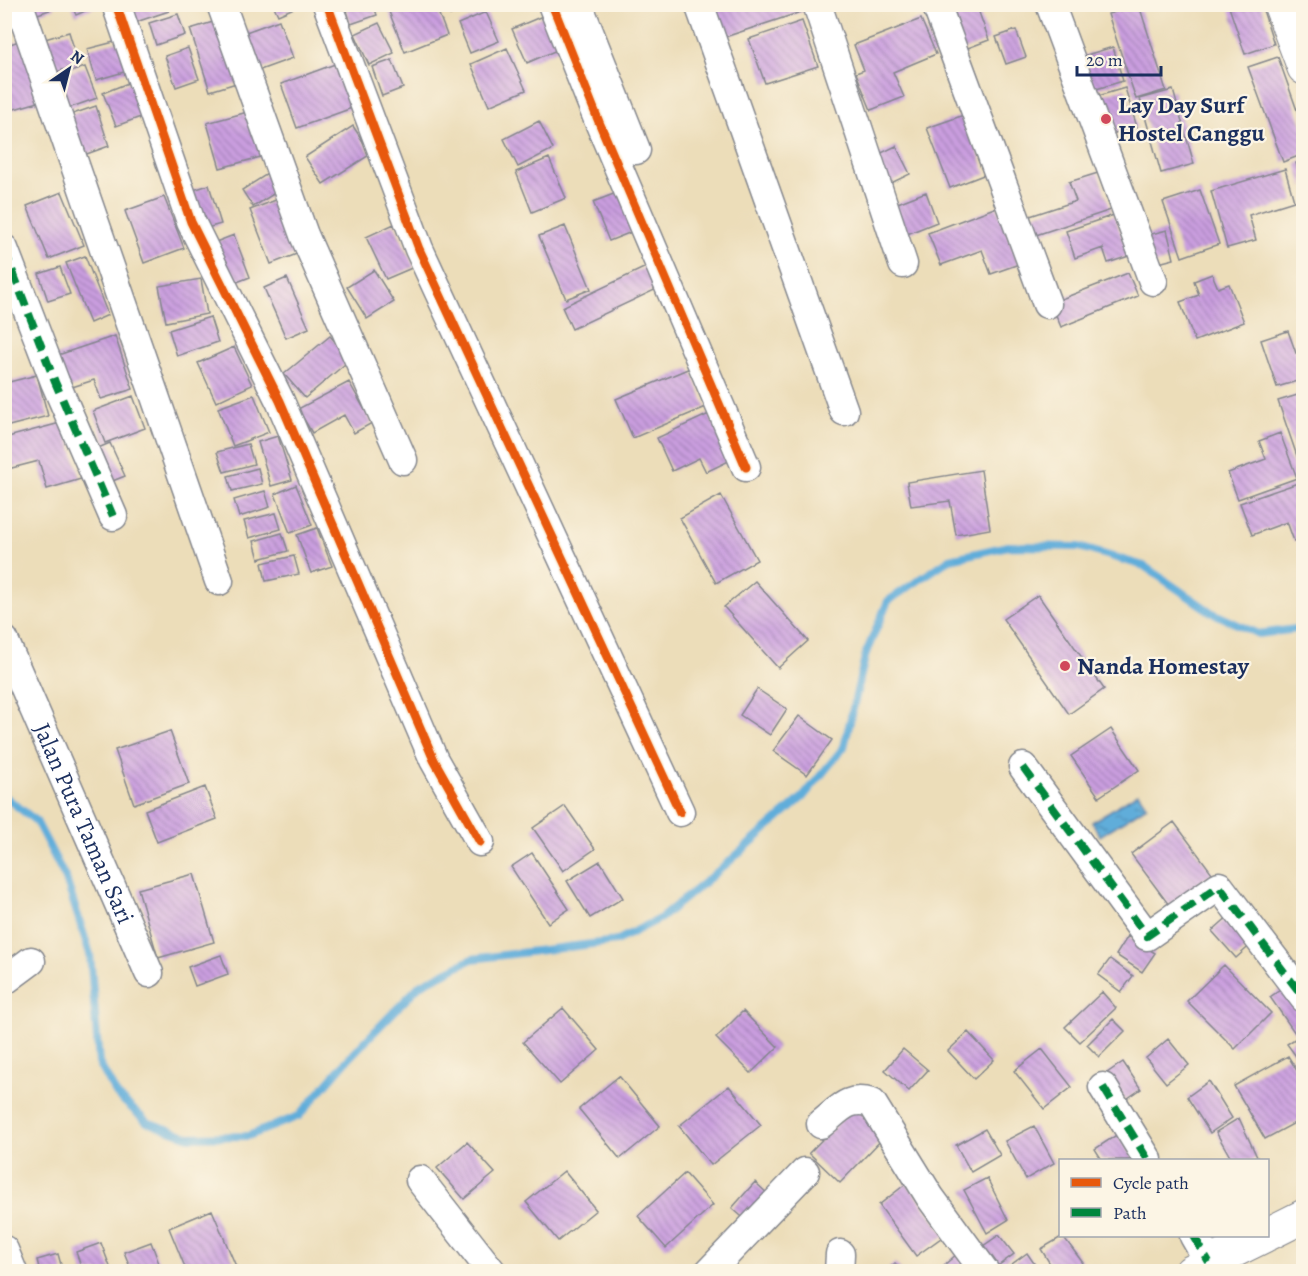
<svg xmlns="http://www.w3.org/2000/svg" width="1308" height="1276" viewBox="0 0 1308 1276" font-family="Alegreya,serif">
<defs>
<pattern id="water-ripples" width="26" height="14" patternUnits="userSpaceOnUse" patternTransform="scale(1.5)"><rect width="26" height="14" fill="#60adda"/><path d="M2 4q2-2 4 0t4 0M15 11q2-2 4 0t4 0" fill="none" stroke="#4e8db4"/></pattern>
<pattern id="building-back-hatch" width="6" height="6" patternUnits="userSpaceOnUse" patternTransform="scale(1.5)"><rect width="6" height="6" fill="#ca9edf"/><path d="M-1 5l2 2M0 0l6 6M5-1l2 2" fill="none" stroke="#a381b8"/></pattern>
</defs>
<rect width="100%" height="100%" fill="#fcf5e5"/>
<filter id="ink" filterUnits="userSpaceOnUse"><feTurbulence type="fractalNoise" baseFrequency=".0167" numOctaves="2"/><feDisplacementMap in="SourceGraphic" scale="12" xChannelSelector="R" yChannelSelector="G"/><feConvolveMatrix kernelMatrix="1 2 1 2 8 2 1 2 1" color-interpolation-filters="sRGB"/></filter>
<filter id="wash" filterUnits="userSpaceOnUse"><feTurbulence type="fractalNoise" baseFrequency=".008" numOctaves="4" result="noise"/><feDisplacementMap in="SourceGraphic" scale="24" xChannelSelector="R" yChannelSelector="G"/><feGaussianBlur stdDeviation="1.35" result="paint"/><feColorMatrix in="noise" values="0 0 0 0 0 0 0 0 0 0 0 0 0 0 0 0 0 1.4 0 .05"/><feComposite in="paint" operator="in"/></filter>
<g filter="url(#wash)">
<rect width="100%" height="100%" fill="#ecddb9"/>
<path fill="url(#water-ripples)" stroke="#3e6e9c" stroke-width="1.5" d="M1138 793 1147 806 1100 836 1092 822Z"/>
<g fill="none" stroke-linecap="round" stroke-linejoin="round">
<path stroke="#60adda" stroke-width="8" d="M4 796 36 821 66 879 90 954 99 1063 117 1095 147 1122 189 1137 248 1136 299 1116 349 1058 420 985 472 959 616 941 661 918 723 867 803 797 844 747 866 653 888 601 950 559 1008 546 1079 547 1144 566 1211 612 1258 634 1304 628"/>
</g>
<g id="blocks">
<path fill="url(#building-back-hatch)" d="M28 4H53L55 8 32 16Z
M71 4H101L76 15Z
M130 4H166L169 11 136 22Z
M273 4H303L278 15Z
M345 4H373L377 15 351 24Z
M386 4H435L447 35 405 52Z
M711 4H808L810 9 722 38Z
M976 4 989 40 960 51 946 15Z
M1002 4H1021V5L1004 10Z
M1228 4H1261L1274 44 1245 54Z
M445 5H473L450 15Z
M1139 5 1166 90 1136 99 1108 14Z
M486 12 499 41 470 53 458 24Z
M552 12 566 46 527 63 512 29Z
M178 14 185 35 156 45 149 23Z
M223 19 243 81 210 91 190 29Z
M921 19 936 54 893 72 904 97 871 110 856 73 864 70 854 45Z
M279 20 293 58 260 70 246 32Z
M802 21 818 66 765 83 749 39Z
M379 23 394 53 369 65 355 34Z
M1016 30 1026 57 1006 64 996 37Z
M69 32 79 65 56 72 45 39Z
M22 40 42 101 4 112V46Z
M122 40 131 70 96 80 87 49Z
M1113 47 1123 81 1093 90 1083 56Z
M188 48 199 79 176 87 165 56Z
M507 48 526 90 489 106 471 64Z
M1278 57 1304 130V154L1283 162 1248 67Z
M392 60 403 88 382 96 372 67Z
M335 64 352 108 297 128 281 84Z
M85 67 97 98 66 109 55 77Z
M133 81 146 115 116 126 103 93Z
M1125 88 1137 127 1111 134 1098 96Z
M1173 90 1194 164 1161 173 1140 99Z
M96 106 109 146 81 156 67 116Z
M255 110 268 155 220 168 207 123Z
M964 115 986 174 950 188 927 128Z
M539 121 553 149 518 167 504 139Z
M353 126 371 154 323 184 305 157Z
M896 146 910 174 885 186 871 158Z
M549 158 566 198 532 212 516 172Z
M1304 161V187H1303L1296 163Z
M275 169 286 186 253 207 242 190Z
M1285 169 1294 201 1249 215 1256 240 1227 248 1211 191Z
M1098 173 1111 210 1033 236 1027 217 1076 201 1069 182Z
M209 185 221 224 196 231 184 193Z
M624 190 639 229 609 241 593 202Z
M1200 190 1219 244 1182 257 1163 202Z
M62 192 84 245 49 259 27 206Z
M926 192 937 222 902 236 890 206Z
M286 196 307 250 271 264 250 210Z
M164 197 184 248 144 263 125 211Z
M997 207 1019 264 991 274 982 250 941 265 928 233Z
M1114 215 1129 256 1108 263 1103 248 1075 258 1066 231Z
M394 224 414 267 386 279 366 237Z
M565 226 591 289 566 299 539 236Z
M1167 230 1174 259 1147 266 1140 237Z
M234 235 250 277 224 287 208 245Z
M85 256 108 315 90 323 66 263Z
M650 265 661 287 572 329 562 307Z
M60 267 70 294 48 301 39 274Z
M374 270 394 302 367 319 347 287Z
M1128 273 1138 296 1061 327 1051 303Z
M1212 274 1218 288 1229 284 1244 322 1195 341 1180 302 1199 295 1194 281Z
M287 278 309 328 286 338 264 288Z
M201 279 207 314 166 322 159 286Z
M210 317 218 342 177 356 169 330Z
M1288 331 1296 353 1304 351V379L1277 387 1261 340Z
M115 336 133 389 101 399 94 380 66 389 55 356Z
M330 336 351 359 305 398 284 374Z
M234 347 252 385 216 402 198 363Z
M690 368 706 407 633 438 616 399Z
M37 375 48 416 5 427V383Z
M349 382 372 423 354 433 344 415 312 433 298 409Z
M1304 393V454L1297 456 1278 401Z
M254 395 269 432 233 446 218 408Z
M133 396 145 428 105 443 93 411Z
M709 414 731 460 706 472 699 458 672 471 657 438Z
M64 422 81 479 47 489 39 461 4 470V438Z
M1280 433 1297 478 1238 499 1228 473 1266 459 1259 441Z
M278 436 292 480 271 486 258 442Z
M110 443 125 476 105 484 91 451Z
M248 444 254 464 224 472 217 452Z
M258 468 262 484 232 491 228 476Z
M981 470 990 529 956 535 950 501 911 506 907 482Z
M1298 483 1304 496V538L1294 541 1287 522 1252 535 1240 503Z
M296 485 312 525 290 533 275 494Z
M265 491 270 507 239 517 234 500Z
M721 495 757 560 716 583 680 518Z
M276 513 281 529 249 538 244 521Z
M317 528 332 566 311 573 297 535Z
M282 533 288 551 259 559 254 541Z
M294 556 299 574 266 581 262 563Z
M755 581 808 641 778 668 724 607Z
M1038 595 1104 689 1069 714 1003 619Z
M757 689 787 709 770 735 740 715Z
M799 716 832 740 807 775 773 751Z
M1111 729 1139 770 1099 797 1071 756Z
M170 731 189 784 134 804 115 750Z
M205 787 217 819 157 842 145 810Z
M565 806 595 849 563 871 533 828Z
M1174 822 1212 873 1169 905 1131 854Z
M532 853 569 909 548 923 511 867Z
M600 861 623 898 590 918 567 881Z
M194 874 214 942 158 958 138 889Z
M1231 914 1255 941 1236 958 1212 931Z
M1128 936 1155 953 1142 972 1116 955Z
M221 955 228 974 195 986 188 967Z
M1110 959 1133 976 1121 992 1098 975Z
M1224 965 1271 1013 1235 1049 1187 1001Z
M1286 986 1304 1012V1028L1295 1033 1270 997Z
M1102 992 1116 1008 1080 1042 1065 1027Z
M563 1008 599 1050 560 1084 523 1042Z
M743 1011 778 1047 751 1073 716 1038Z
M1113 1019 1125 1031 1099 1057 1087 1045Z
M968 1032 994 1060 974 1079 948 1051Z
M1304 1033V1067L1287 1044Z
M1168 1039 1189 1065 1166 1083 1146 1058Z
M903 1049 928 1070 909 1091 885 1070Z
M1042 1049 1072 1087 1044 1109 1014 1071Z
M1288 1056 1304 1082V1106L1299 1108 1304 1118 1265 1139 1234 1086Z
M1123 1062 1141 1089 1125 1100 1107 1073Z
M619 1076 660 1126 620 1159 579 1109Z
M1209 1081 1232 1118 1210 1133 1187 1097Z
M729 1086 761 1125 711 1165 679 1126Z
M854 1107 885 1136 840 1183 809 1153Z
M1239 1118 1257 1157 1252 1160H1232L1216 1132Z
M1034 1126 1054 1163 1026 1179 1005 1141Z
M985 1129 1000 1155 971 1172 956 1145Z
M1118 1134 1135 1160H1102L1095 1149Z
M467 1142 495 1173 464 1199 437 1168Z
M564 1171 596 1210 558 1241 526 1202Z
M685 1173 713 1205 666 1248 638 1216Z
M987 1178 1008 1220 987 1233 964 1190Z
M755 1182 771 1197 749 1223 732 1208Z
M907 1183 945 1235 916 1256 879 1205Z
M212 1210 238 1271 187 1272 169 1228Z
M999 1235 1014 1254 991 1271 976 1251Z
M1063 1236 1083 1263 1070 1272H1055L1041 1249Z
M151 1242 160 1266 144 1272H132L124 1252Z
M101 1243 112 1272H83L76 1252Z
M1027 1253 1040 1272H1001Z
M58 1254 63 1272H40L37 1260Z
M957 1254 971 1272H936Z
M895 1263 903 1272H885Z"/>
</g>
</g>
<g filter="url(#ink)">
<use href="#blocks" fill-opacity="0" stroke="#84868c" stroke-width="1.5"/>
<g fill="none" stroke-linecap="round" stroke-linejoin="round">
<g stroke="#84868c" stroke-width="31">
<g id="street">
<path d="M19 4 219 581"/>
<path d="M116 4 191 222 280 401 434 760 480 842"/>
<path d="M221 4 304 235 403 460"/>
<path d="M327 4 419 249 680 812"/>
<path d="M552 4 599 122 746 467"/>
<path d="M578 4 636 150"/>
<path d="M699 4 844 411"/>
<path d="M817 4 903 264"/>
<path d="M936 4 1047 304"/>
<path d="M1050 4 1153 281"/>
<path d="M4 249 55 382 113 516"/>
<path id="s1" d="M4 640 149 973"/>
<path d="M1023 767 1147 936 1219 886 1304 998"/>
<path d="M4 981 31 961"/>
<path d="M1103 1087 1148 1160"/>
<path d="M821 1124C840 1109 847 1096 872 1103L930 1197 985 1272"/>
<path d="M420 1180 492 1272"/>
<path d="M1194 1236 1209 1262"/>
<path d="M4 1250 13 1272"/>
<path d="M709 1272 805 1172"/>
<path d="M839 1272 840 1254"/>
</g>
</g>
<g stroke="#84868c" stroke-width="35">
<path id="secondary" d="M1280 4 1304 68
M1268 1234 1304 1216
M1191 1272 1264 1236"/>
</g>
<use href="#street" stroke="#fff" stroke-width="28"/>
<use href="#secondary" stroke="#fff" stroke-width="33"/>
<path stroke="#00873e" stroke-width="8" stroke-dasharray="15 8" stroke-linecap="butt" d="M4 249 55 382 113 516
M1023 767 1147 936 1219 886 1304 998
M1103 1087 1148 1160
M1194 1236 1209 1262"/>
<g stroke="#fcf5e5" stroke-width="13">
<path id="cycleway" d="M116 4 191 222 280 401 434 760 480 842
M327 4 419 249 680 812
M552 4 599 122 746 467"/>
</g>
<use href="#cycleway" stroke="#e8590c" stroke-width="9"/>
</g>
</g>
<g fill="#d1495b" stroke="#fcf5e5" stroke-width="2">
<circle cx="1106" cy="119" r="6"/>
<circle cx="1065" cy="666" r="6"/>
</g>
<g text-anchor="middle" dominant-baseline="central" stroke-width="4.5" stroke-linejoin="round" paint-order="stroke">
<g font-size="24" font-weight="bold" fill="#1b2f5e" stroke="#fcf5e5" text-anchor="start">
<text x="1118" y="105">Lay Day Surf<tspan x="1118" dy="28">Hostel Canggu</tspan></text>
<text x="1077" y="666">Nanda Homestay</text>
</g>
<g font-size="24" fill="#1b2f5e" stroke="#fcf5e5">
<text stroke="none"><textPath href="#s1" startOffset="200">Jalan Pura Taman Sari</textPath></text>
</g>
</g>
<rect width="1308" height="1276" fill="none" stroke="#fcf5e5" stroke-width="24"/>
<rect x="1059" y="1159" width="210" height="78" fill="#fcf5e5" stroke="#a2a6af" stroke-width="1.5"/>
<rect x="1071" y="1178" width="30" height="9" fill="#e8590c" stroke="#a2a6af" stroke-width="1.5"/>
<text x="1113" y="1189" font-size="18" fill="#1b2f5e">Cycle path</text>
<rect x="1071" y="1208" width="30" height="9" fill="#00873e" stroke="#a2a6af" stroke-width="1.5"/>
<text x="1113" y="1219" font-size="18" fill="#1b2f5e">Path</text>
<g transform="translate(69 69) rotate(35)" stroke="#fcf5e5" stroke-width="4.5" paint-order="stroke">
<path d="M0-4.5L10 22L0 15L-10 22Z" fill="#1b2f5e"/>
<text y="-9" font-size="16" font-weight="bold" text-anchor="middle" fill="#1b2f5e">N</text>
</g>
<path d="M1077 66v9h84v-9" fill="none" stroke="#1b2f5e" stroke-width="3"/>
<text x="1086" y="66" font-size="18" fill="#1b2f5e" stroke="#fcf5e5" stroke-width="4.5" paint-order="stroke">20 m</text>
</svg>
